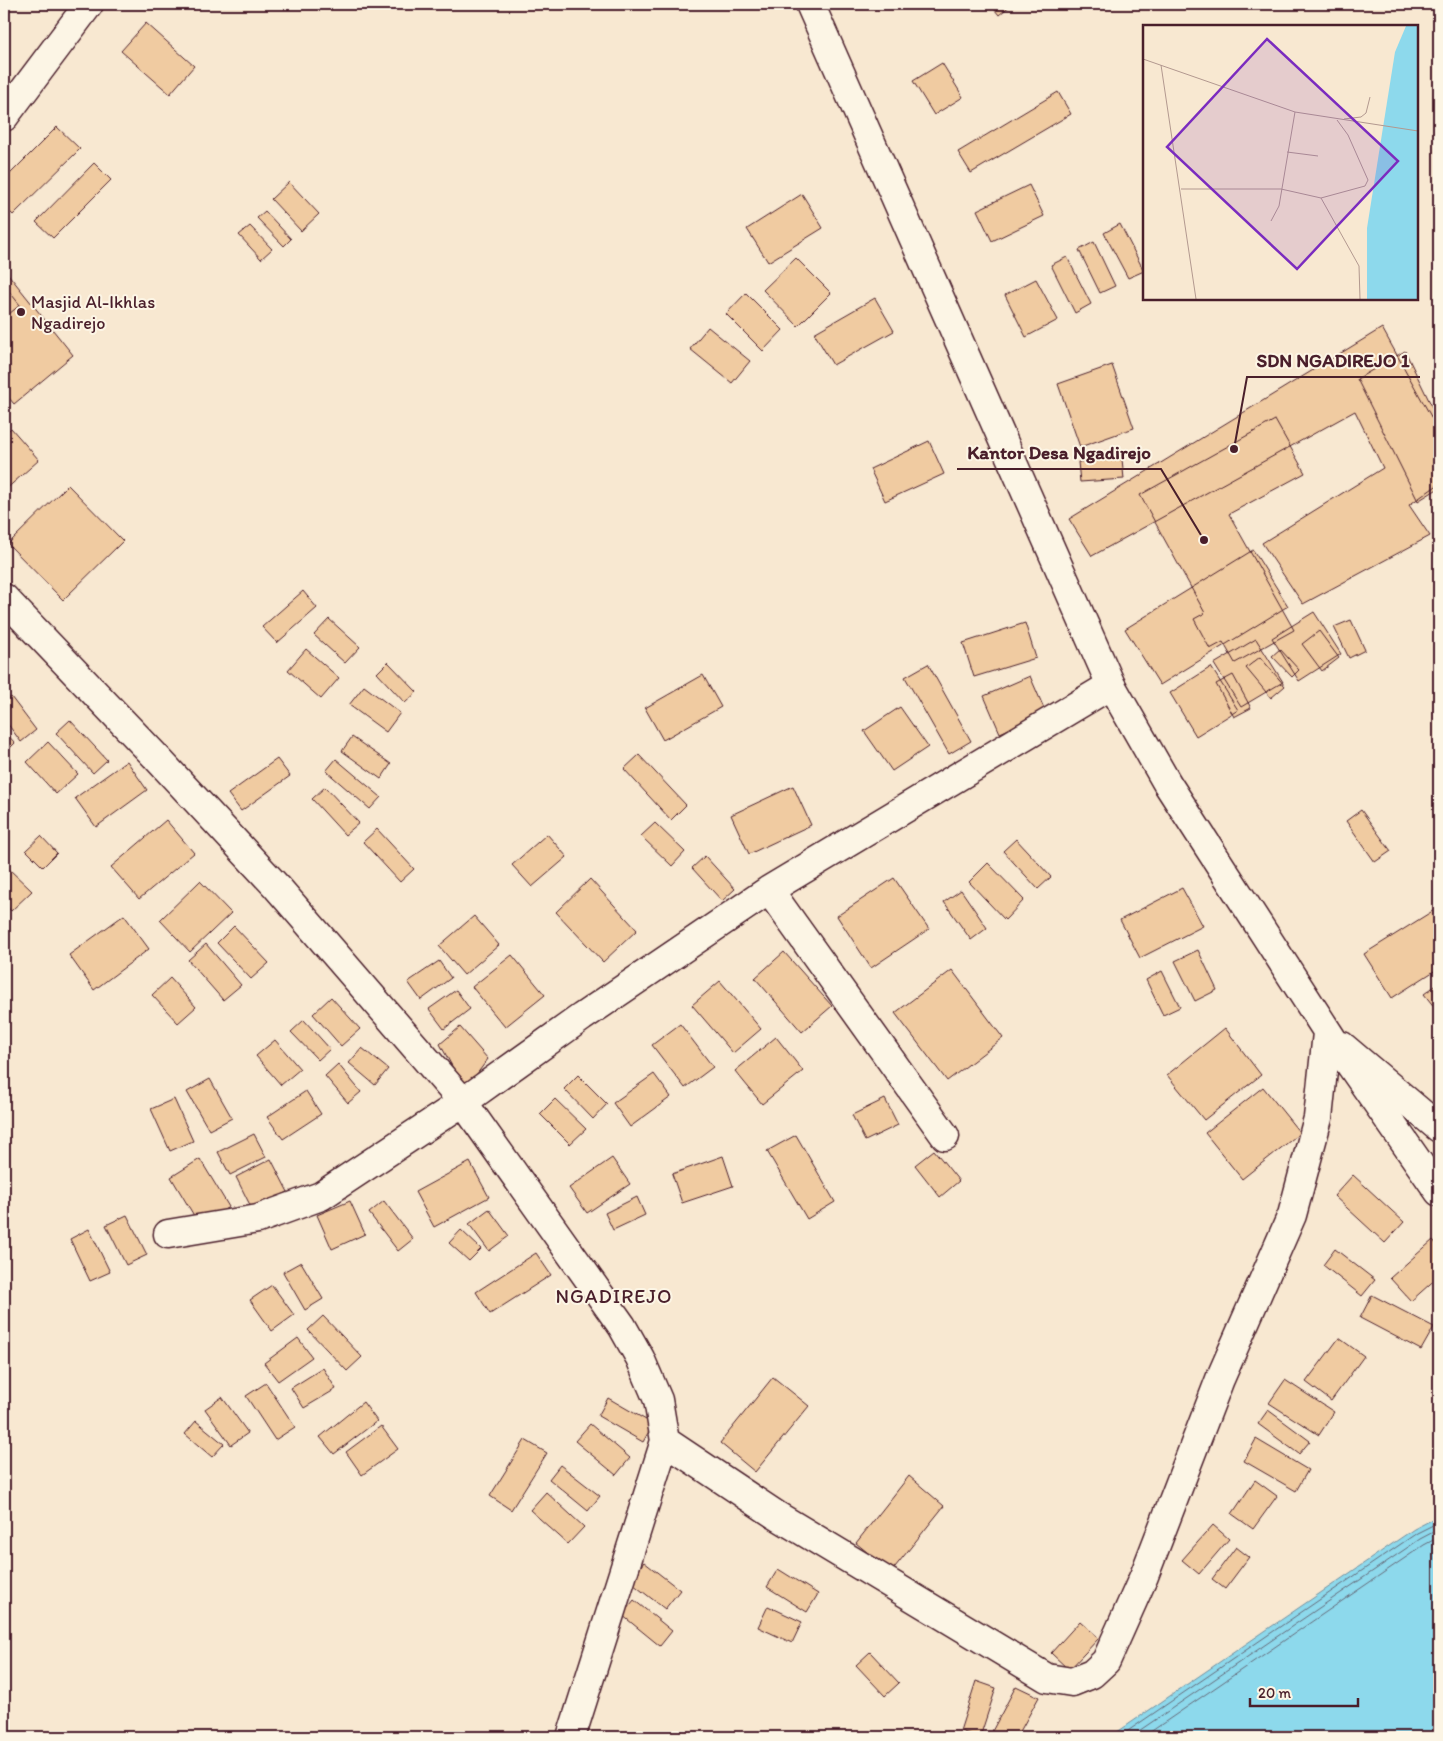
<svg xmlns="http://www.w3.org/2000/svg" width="1443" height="1741" viewBox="0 0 1443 1741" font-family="Itim,sans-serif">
<rect width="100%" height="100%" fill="#f8e8d1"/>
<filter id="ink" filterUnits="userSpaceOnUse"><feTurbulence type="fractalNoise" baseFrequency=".02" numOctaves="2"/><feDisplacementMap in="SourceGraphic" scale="10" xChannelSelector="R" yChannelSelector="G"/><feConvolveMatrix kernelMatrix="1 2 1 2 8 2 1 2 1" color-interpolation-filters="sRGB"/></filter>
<g filter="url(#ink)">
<path fill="#8dd9ec" stroke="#728f9f" d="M1439 1516V1737H1110L1414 1529Z"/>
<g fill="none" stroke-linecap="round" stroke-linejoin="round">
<path stroke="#656978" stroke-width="1" d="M1119 1737 1417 1533 1439 1522
M1130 1737 1420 1539 1439 1529
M1143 1737 1424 1545 1439 1537"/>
</g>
<path fill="#f0cba1" stroke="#4a1f2b" d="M990 4H1012L999 15Z
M146 23 194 66 170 94 121 51Z
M942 63 963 97 934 115 913 81Z
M1058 92 1071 114 971 173 958 152Z
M57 127 80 149 13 215 4 206V180Z
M94 163 111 180 53 238 36 222Z
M289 182 319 214 301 231 271 199Z
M1029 185 1044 216 992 241 977 210Z
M802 194 823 228 768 262 747 229Z
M265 211 291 239 284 246 257 218Z
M1120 224 1144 271 1128 278 1104 233Z
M250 226 272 249 261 259 239 235Z
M1094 242 1115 286 1100 293 1079 250Z
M1067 257 1091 304 1075 313 1051 265Z
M796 258 831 293 798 326 763 290Z
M4 269 73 355 14 404 4 392Z
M1036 279 1058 320 1026 337 1005 295Z
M4 285 20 305 4 318Z
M746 293 783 330 763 351 726 314Z
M875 298 894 331 833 365 814 333Z
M708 327 750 361 732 383 690 349Z
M1382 328 1439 431V484L1409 505 1430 536 1303 604 1262 543 1383 468 1355 411 1092 556 1069 519Z
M1405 351 1439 421V488L1418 501 1357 379Z
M1112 365 1134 428 1080 447 1058 384Z
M1275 420 1305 473 1229 514 1294 630 1235 663 1223 642 1210 649 1194 619 1205 613 1140 495Z
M11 428 39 460 4 491V435Z
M929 441 944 474 885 501 870 469Z
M1122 459 1124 479 1080 482 1078 462Z
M68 485 123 541 63 600 8 544Z
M1253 550 1288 606 1160 685 1125 629Z
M303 591 317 608 277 643 262 627Z
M1314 612 1341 654 1299 681 1272 638Z
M329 619 360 647 345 663 314 635Z
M1351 620 1365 650 1349 658 1334 627Z
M1025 623 1036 658 974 677 963 643Z
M1319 631 1339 658 1322 671 1302 644Z
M1256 639 1283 682 1241 707 1214 664Z
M306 649 339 678 321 699 288 670Z
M1280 649 1299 670 1292 677 1272 656Z
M1260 657 1285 686 1271 698 1246 668Z
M388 662 417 692 405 703 377 673Z
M928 664 971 741 949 754 905 677Z
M1211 667 1238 710 1196 736 1170 693Z
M703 675 721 707 663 740 645 708Z
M1233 675 1251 708 1234 717 1216 684Z
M1030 676 1046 713 1000 733 984 696Z
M364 686 400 713 386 732 349 705Z
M11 697 36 730 21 742 4 719V702Z
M900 707 928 747 892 771 864 731Z
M70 720 107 760 93 773 56 733Z
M4 731 15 743 4 754Z
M352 737 391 764 381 779 342 751Z
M48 742 78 774 56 794 27 762Z
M639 755 686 805 671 820 624 769Z
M277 759 290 776 241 811 228 794Z
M336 759 381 797 370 809 326 771Z
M127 761 147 790 96 827 75 798Z
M793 786 811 825 749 854 731 815Z
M325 787 359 823 345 835 312 799Z
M1361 810 1391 851 1375 862 1346 821Z
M166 820 194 853 139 899 111 867Z
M655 823 685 852 672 866 641 836Z
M377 829 414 869 400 882 363 842Z
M547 834 567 857 532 887 512 865Z
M41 836 57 853 43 867 26 850Z
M1016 839 1051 877 1038 889 1003 851Z
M705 856 735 889 722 901 692 868Z
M988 863 1024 900 1005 920 969 882Z
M8 868 32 891 11 911 4 903V872Z
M894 878 929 929 871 968 837 916Z
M590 879 637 930 603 962 556 912Z
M200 881 231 913 190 952 160 920Z
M1182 888 1203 926 1140 958 1120 920Z
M961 890 987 928 971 940 944 902Z
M1439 907V968L1392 998 1364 954Z
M124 915 149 949 94 990 69 955Z
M474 916 499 945 464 975 439 946Z
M234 926 269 963 251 979 217 943Z
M206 944 241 985 223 1000 188 960Z
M1198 950 1217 990 1195 1001 1175 961Z
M784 952 832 1006 802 1032 755 978Z
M512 955 545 995 505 1027 472 987Z
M439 961 451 978 421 1000 408 982Z
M952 970 1003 1038 947 1081 895 1013Z
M1162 971 1180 1007 1163 1015 1146 980Z
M170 978 196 1007 178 1023 152 995Z
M720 981 761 1029 733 1053 692 1005Z
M1439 983V1013L1424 994Z
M456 990 470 1009 444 1029 429 1009Z
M331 997 360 1029 341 1046 313 1014Z
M304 1020 330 1049 318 1060 291 1032Z
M680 1024 713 1067 685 1088 652 1045Z
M460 1027 488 1059 465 1090 440 1044Z
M1225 1028 1261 1075 1204 1120 1167 1075Z
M776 1037 803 1071 762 1104 735 1071Z
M275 1040 300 1069 281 1085 256 1056Z
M362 1048 388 1069 375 1085 349 1063Z
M338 1064 361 1092 348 1103 325 1076Z
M654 1074 671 1097 630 1127 613 1103Z
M578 1075 607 1104 593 1119 564 1089Z
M210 1079 232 1118 209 1130 187 1092Z
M1263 1087 1300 1133 1242 1179 1205 1133Z
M306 1091 321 1114 283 1139 267 1117Z
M174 1099 193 1141 170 1151 151 1109Z
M555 1099 586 1129 570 1144 540 1114Z
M885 1099 898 1125 865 1141 852 1115Z
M254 1134 266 1157 230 1175 218 1152Z
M796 1135 835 1202 807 1219 767 1151Z
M934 1150 959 1181 940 1197 915 1165Z
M723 1156 733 1186 682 1203 672 1174Z
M612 1158 630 1184 587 1213 569 1188Z
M200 1159 229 1207 199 1224 171 1177Z
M271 1159 288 1192 252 1209 236 1177Z
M470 1162 489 1197 434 1227 415 1192Z
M1353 1175 1404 1222 1385 1243 1334 1196Z
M637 1197 645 1215 613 1230 605 1213Z
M350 1201 365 1234 332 1249 317 1215Z
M384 1201 413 1239 398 1251 369 1213Z
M489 1209 509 1236 489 1251 469 1224Z
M127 1215 147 1255 126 1265 106 1225Z
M89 1229 110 1272 90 1281 70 1239Z
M461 1230 481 1249 469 1261 449 1243Z
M1433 1240 1439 1247V1276L1411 1301 1390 1278Z
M1335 1249 1375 1280 1362 1296 1323 1265Z
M536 1253 551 1275 490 1314 476 1292Z
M301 1262 323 1299 305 1310 283 1272Z
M272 1285 294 1315 272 1331 250 1300Z
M1372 1295 1434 1327 1421 1350 1360 1318Z
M323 1316 362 1357 347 1371 308 1330Z
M298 1338 312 1357 278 1381 264 1363Z
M1339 1338 1364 1356 1331 1401 1306 1382Z
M323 1368 336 1389 304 1408 291 1388Z
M773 1377 809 1406 755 1472 720 1443Z
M1285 1380 1334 1412 1319 1435 1269 1403Z
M266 1383 295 1427 275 1440 246 1396Z
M222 1397 248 1433 231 1445 205 1409Z
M608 1398 653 1424 643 1442 598 1416Z
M363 1402 377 1421 334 1454 320 1437Z
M1268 1410 1310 1441 1299 1454 1258 1424Z
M196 1421 224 1444 212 1457 185 1434Z
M590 1424 630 1458 616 1475 575 1441Z
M381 1426 398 1449 362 1475 346 1452Z
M1256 1439 1308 1470 1296 1491 1244 1461Z
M525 1440 547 1453 511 1510 490 1496Z
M560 1465 600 1496 588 1511 549 1479Z
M909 1476 944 1506 891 1572 856 1543Z
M1255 1480 1277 1496 1253 1529 1232 1514Z
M546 1492 584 1527 568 1544 530 1510Z
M1213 1525 1229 1539 1199 1574 1182 1560Z
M1236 1547 1249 1557 1225 1589 1212 1579Z
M644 1562 680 1590 665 1609 629 1581Z
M778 1569 818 1594 807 1612 767 1587Z
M634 1600 672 1631 660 1646 622 1615Z
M768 1606 802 1622 792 1643 758 1627Z
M1080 1621 1099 1638 1069 1670 1051 1653Z
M870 1652 899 1683 885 1696 856 1665Z
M976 1681 996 1688 980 1737 960 1731Z
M1016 1686 1039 1697 1017 1737H989Z"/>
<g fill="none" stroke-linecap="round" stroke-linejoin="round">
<g stroke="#4a1f2b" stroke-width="31">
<path id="minor" d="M810 4 1111 685 1167 783 1338 1048
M4 117 89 4
M4 598 157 758 277 887 463 1102 622 1326 640 1358 658 1400 665 1441 776 1515 1047 1678 1072 1682 1092 1674 1106 1661 1144 1576 1220 1379 1292 1215 1318 1118 1327 1033
M769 890 945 1136
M1342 1046 1439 1128
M168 1234 258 1219 321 1196 463 1102 582 1017 769 890 1111 685
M571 1737 665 1441"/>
</g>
<g stroke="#4a1f2b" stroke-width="31">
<path id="tertiary" d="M1347 1060 1439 1192"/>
</g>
<use href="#minor" stroke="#fcf5e5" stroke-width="28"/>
<use href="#tertiary" stroke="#fcf5e5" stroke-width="28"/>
</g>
</g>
<circle fill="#4a1f2b" stroke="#fcf5e5" stroke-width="2" cx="21" cy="312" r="5"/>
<g text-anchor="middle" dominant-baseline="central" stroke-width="4" stroke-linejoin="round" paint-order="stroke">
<g font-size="18" fill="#4a1f2b" stroke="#fcf5e5" text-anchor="start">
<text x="31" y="302">Masjid Al-Ikhlas<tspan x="31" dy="21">Ngadirejo</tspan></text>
</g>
<g font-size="20" letter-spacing="1" fill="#4a1f2b" stroke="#fcf5e5">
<text x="614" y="1296">NGADIREJO</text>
</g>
</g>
<g transform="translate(1143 25)">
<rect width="275" height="275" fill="#f8e8d1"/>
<path d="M263 1H275V274H224V203L252 27Z" fill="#8dd9ec"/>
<path fill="none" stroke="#b2988f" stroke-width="1" d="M0 34 152 87 275 106M18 40 53 274M201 94 218 92 223 88 227 72M144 127 175 131M38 164H138L178 173 222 161 225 155 205 110 194 95M178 173 216 241 217 274M128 196 136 181 152 87"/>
<path fill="#7b2cbf" fill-opacity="0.15" stroke="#7b2cbf" stroke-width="2.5" d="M124 14 255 136 154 244 24 122Z"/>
<rect width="275" height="275" fill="none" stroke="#4a1f2b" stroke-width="2.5"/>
</g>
<path fill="none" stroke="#4a1f2b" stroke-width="2" d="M1234 449L1247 377H1420M1204 540L1161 469H957"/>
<g fill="#4a1f2b" stroke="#fcf5e5" stroke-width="2">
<circle cx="1234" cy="449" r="5"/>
<circle cx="1204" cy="540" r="5"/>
</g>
<g font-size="19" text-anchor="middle" font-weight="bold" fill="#4a1f2b" stroke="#fcf5e5" stroke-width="4" stroke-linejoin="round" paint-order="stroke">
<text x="1333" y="367">SDN NGADIREJO 1</text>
<text x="1059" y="459">Kantor Desa Ngadirejo</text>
</g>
<rect width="1443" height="1741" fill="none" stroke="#fcf5e5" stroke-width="20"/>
<rect x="10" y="10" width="1423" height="1721" fill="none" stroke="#4a1f2b" stroke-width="2" filter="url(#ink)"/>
<path d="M1250 1698v8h108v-8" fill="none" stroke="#4a1f2b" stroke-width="2.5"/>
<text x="1258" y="1698" font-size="15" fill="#4a1f2b" stroke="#fcf5e5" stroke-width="4" paint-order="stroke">20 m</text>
</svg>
